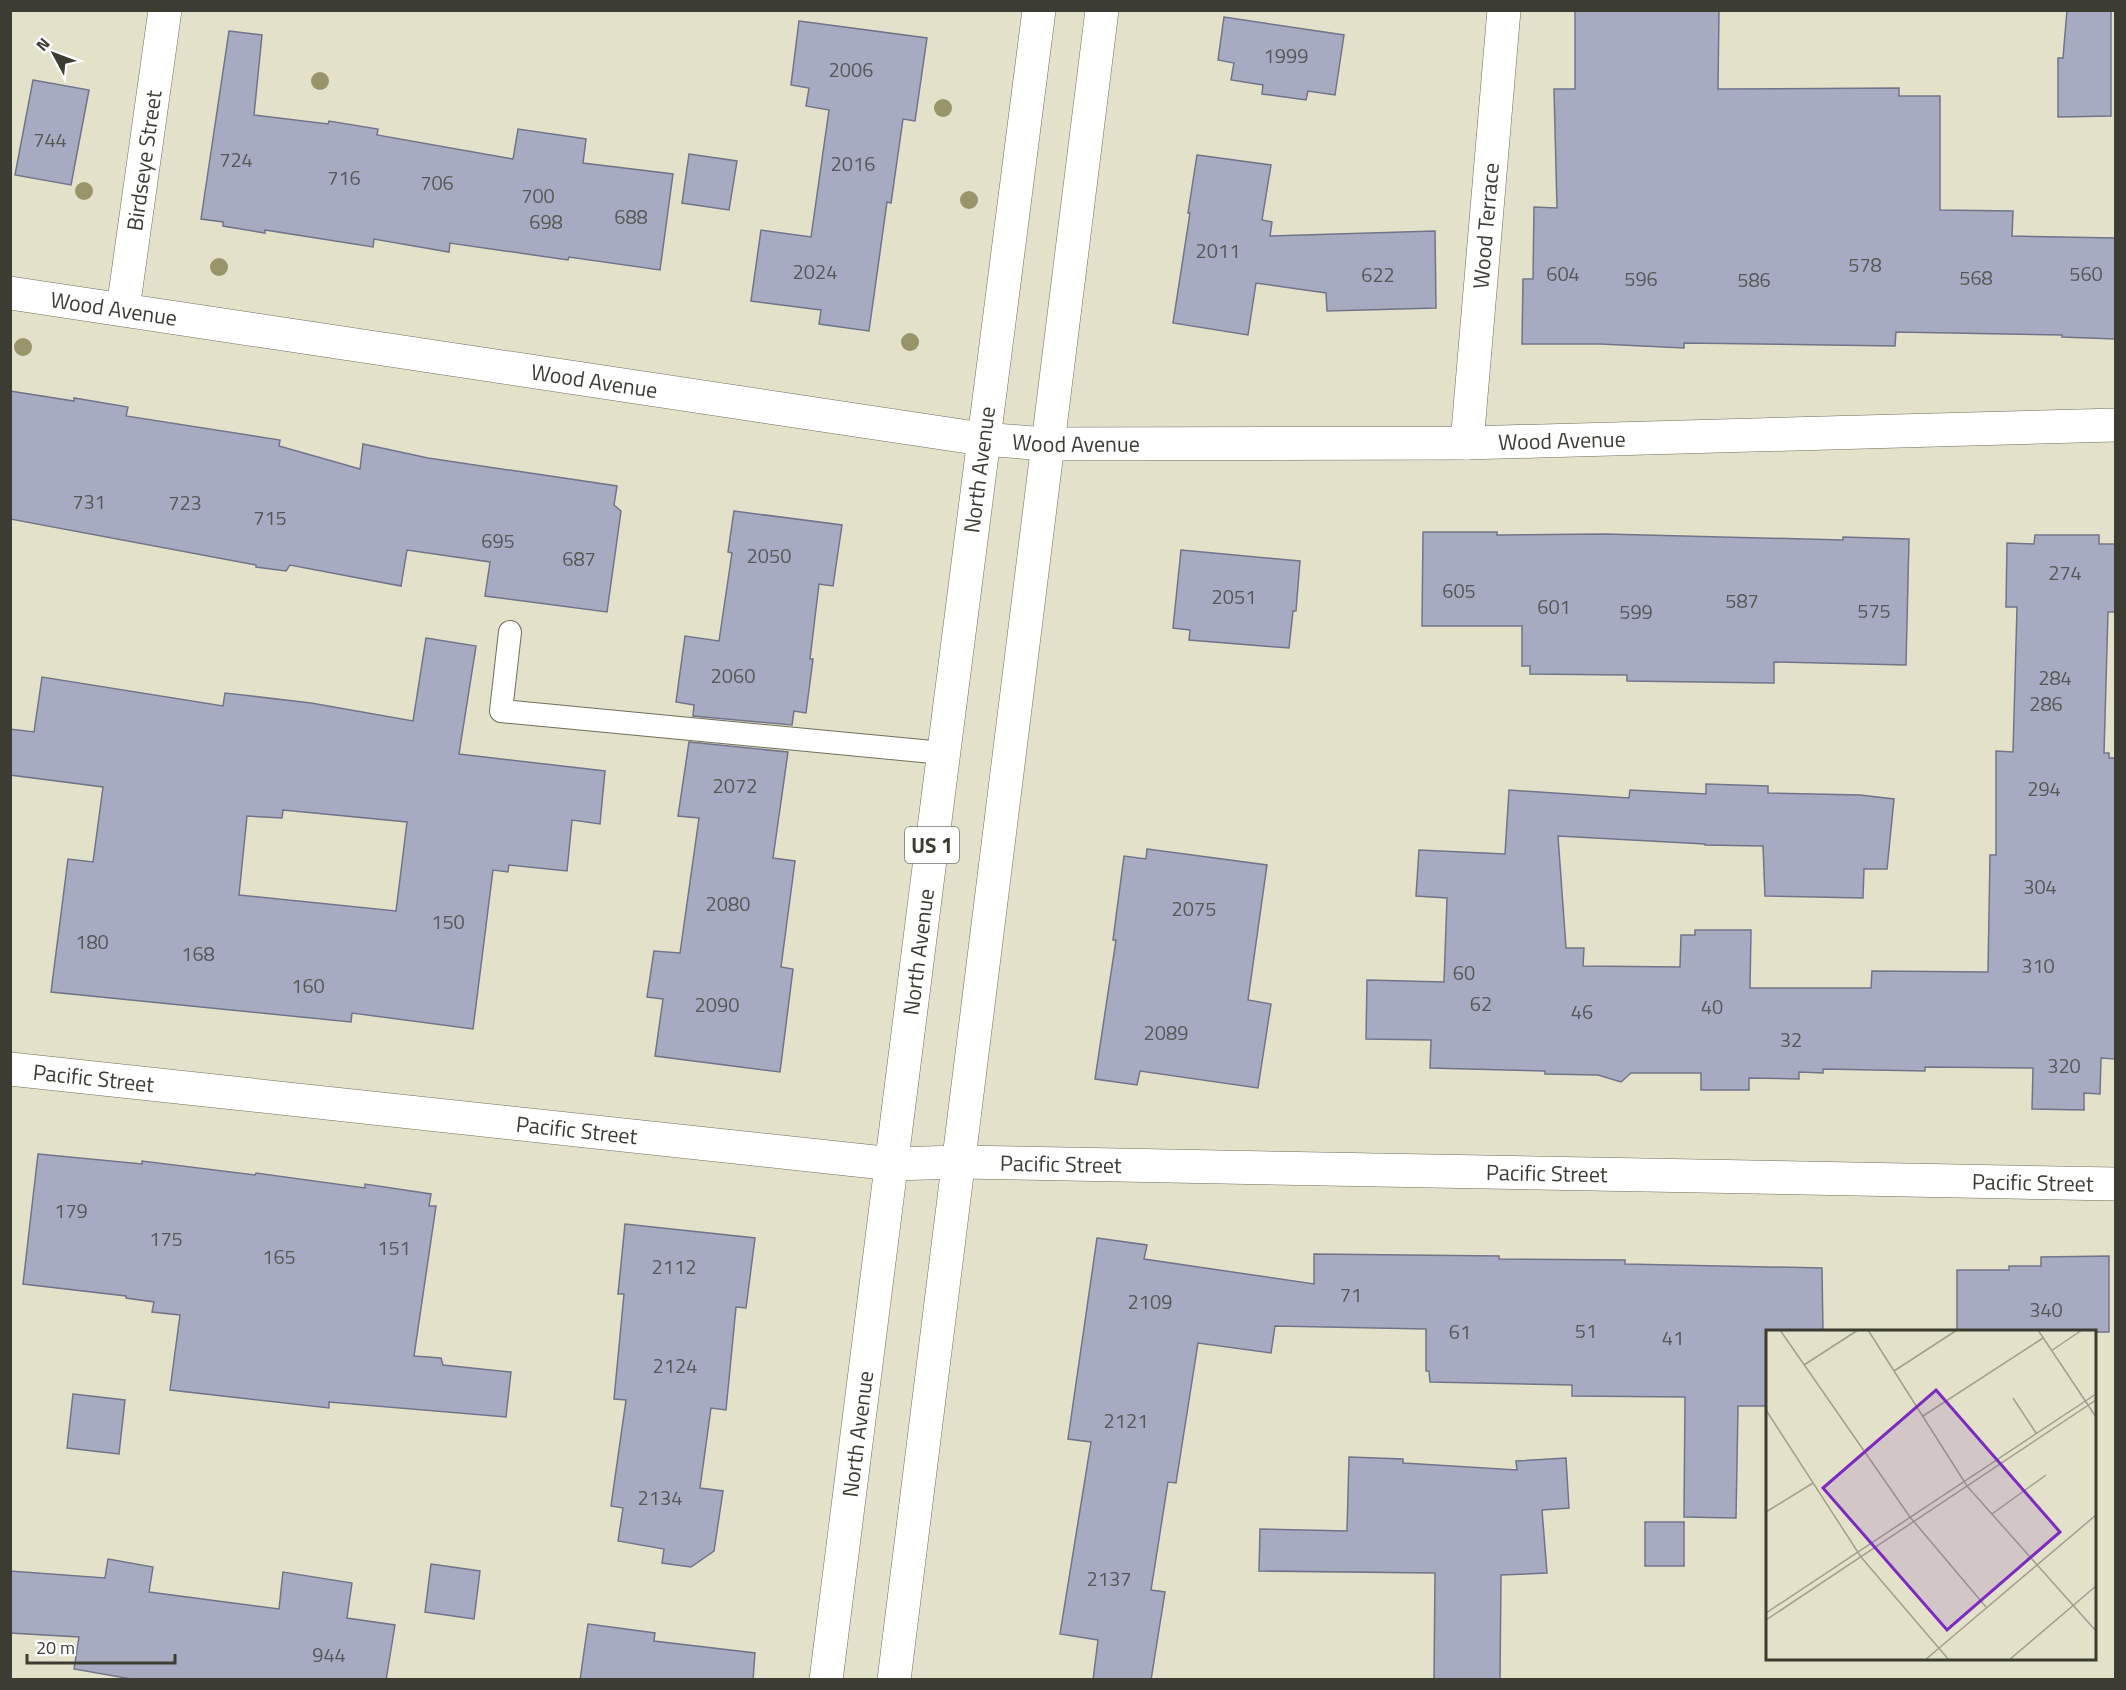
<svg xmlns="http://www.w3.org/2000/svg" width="2126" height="1690" viewBox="0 0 2126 1690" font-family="'Titillium Web',sans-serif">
<rect width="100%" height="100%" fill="#e3e1c9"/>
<path fill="#a7abc1" stroke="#717489" stroke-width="1.5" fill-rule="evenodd" d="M1575 10H1719L1718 89 1899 88V96H1940V210L2013 211 2012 236 2115 238V339L2062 337V335L1896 332 1895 346 1684 343V348L1600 344H1522L1523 279H1533L1534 207 1557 208 1554 89H1575Z
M2067 10H2111V116L2058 117V58H2063Z
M1224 17 1344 35 1335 95 1308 91 1306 100 1262 94 1263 85 1231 80 1234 63 1218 60Z
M799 21 927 38 915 121 903 119 891 203 887 202 869 331 819 324 821 310 751 301 761 230 811 237 829 110 806 106 809 88 791 85Z
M229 31 262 35 254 115 328 124 329 121 378 129 377 135 513 159 518 129 586 139 583 163 673 174 660 270 569 257 568 260 450 243 449 252 374 239 373 247 265 230V233L223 226V222L201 219Z
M33 80 89 90 71 185 15 175Z
M689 154 737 161 729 210 682 203Z
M1197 155 1271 165 1262 220 1272 222 1270 236 1435 231 1436 308 1327 311 1326 293 1256 283 1248 335 1173 323 1190 213H1188Z
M10 391 74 401V398L128 407 126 416 280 440 279 446 360 469 363 444 428 458 617 486 614 505 621 511 607 612 485 596 490 562 407 550 401 586 290 565 286 571 256 567V565L10 519Z
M734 511 842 525 833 586 819 584 810 659H813L806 713 794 711 792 725 693 716 694 705 676 702 685 636 719 641 732 553 728 552Z
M1423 532H1497V535L1605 534 1843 540V537L1909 539 1906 665 1774 662V683L1627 681V675L1530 674V666H1522V626H1422Z
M2035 535H2099V544H2115V612H2108L2104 753H2109V758H2115V1059L2101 1058 2100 1094 2084 1093V1110L2032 1109 2033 1068 1925 1067V1071L1823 1069V1073L1799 1072V1079L1749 1078V1090H1701V1073H1631L1621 1082 1598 1075 1545 1074V1071L1430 1068 1431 1040 1366 1039 1367 980 1444 982 1447 898 1416 896 1419 850 1505 854 1509 790 1629 798 1630 790 1706 794V784L1768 786V793L1860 795 1894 799 1887 869H1864L1863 898 1765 896 1763 846 1705 845V844L1558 836 1566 948H1584L1583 966 1680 967 1681 935H1695V930H1751L1750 988H1871L1872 971 1988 972 1990 855H1996V751L2013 752 2017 607H2006L2007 543 2034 544Z
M1181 550 1300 561 1296 611H1293L1289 648 1189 640 1190 630 1173 628Z
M426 638 476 646 459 754 605 771 600 824 572 820 567 871 509 865 508 872 493 870 473 1029 352 1013 351 1022 51 992 68 859 93 862 103 787 10 775V729L34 732 42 677 223 706 225 693 311 703 413 721ZM283 810 407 822 396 911 239 895 247 816 282 818Z
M689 742 788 752 773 858 795 861 781 967 793 969 780 1072 655 1056 663 999 647 997 654 951 680 953 699 818 678 816Z
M1147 849 1267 865 1248 1000 1271 1004 1258 1088 1140 1071 1137 1085 1095 1079 1116 940H1113L1124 856 1146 859Z
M38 1154 142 1164V1161L255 1175 256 1173 365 1188V1184L431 1194 429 1206H436L414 1356 441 1358 443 1365 511 1372 506 1417 329 1402V1408L170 1390 180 1315 152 1312 154 1302 126 1298V1296L23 1284Z
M625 1224 755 1238 746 1308 736 1307 726 1410 711 1408 700 1488 723 1491 714 1551 691 1567 662 1563 664 1549 618 1541 623 1508 611 1506 626 1400 614 1399 624 1294H618Z
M1097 1238 1147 1245 1144 1259 1314 1284V1254L1499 1256V1259L1625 1260V1264L1822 1268 1823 1332H1767V1406H1738L1736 1518 1684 1517 1685 1397 1572 1396V1385L1430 1382 1429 1371H1426V1329L1275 1326 1271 1353 1198 1343 1176 1483 1168 1482 1151 1590 1165 1592 1151 1680H1093L1098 1640 1060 1634 1091 1442 1068 1439Z
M2109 1256V1332H1957V1270H2009V1266H2041V1257Z
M73 1394 125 1400 119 1454 67 1448Z
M1349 1457 1403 1459V1463L1517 1470 1516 1461 1566 1458 1569 1508 1542 1510 1547 1573 1501 1575 1500 1680H1434L1435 1573 1259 1571 1260 1529 1347 1531Z
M1645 1522H1684V1566H1645Z
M108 1559 153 1567 149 1592 279 1609 283 1572 352 1583 347 1618 395 1625 386 1680H137L74 1669 79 1637 10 1633V1571L105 1578Z
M431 1564 480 1571 474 1619 425 1612Z
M588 1624 655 1633 654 1641 755 1653 753 1680H580Z"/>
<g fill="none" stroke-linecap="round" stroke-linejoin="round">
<g stroke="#6f6d58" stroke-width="24">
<path id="lane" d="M510 632 501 711 943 753"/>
</g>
<g stroke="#6f6d58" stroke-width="34">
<g id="street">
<path id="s1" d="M123 309 165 10"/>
<path id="s2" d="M1467 443 1504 10"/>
<path id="s3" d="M10 1069 893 1164 959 1162 2116 1184"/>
</g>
</g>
<g stroke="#6f6d58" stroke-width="34">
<g id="secondary">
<path id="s4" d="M10 293 982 439 1046 444 1467 443 2116 425"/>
</g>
</g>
<g stroke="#6f6d58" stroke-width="34">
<g id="primary">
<path id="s5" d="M826 1680C898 1123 965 567 1039 10"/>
<path d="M894 1680C964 1123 1030 566 1102 10"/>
</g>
</g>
<use href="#lane" stroke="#fff" stroke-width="22"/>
<use href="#street" stroke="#fff" stroke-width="33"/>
<use href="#secondary" stroke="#fff" stroke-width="33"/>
<use href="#primary" stroke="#fff" stroke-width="33"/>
</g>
<g fill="#98956b">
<circle cx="320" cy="81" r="9"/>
<circle cx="943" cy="108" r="9"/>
<circle cx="84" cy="191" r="9"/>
<circle cx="969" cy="200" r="9"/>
<circle cx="219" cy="267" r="9"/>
<circle cx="910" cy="342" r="9"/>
<circle cx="23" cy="347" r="9"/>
</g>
<g text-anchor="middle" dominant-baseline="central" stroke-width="4.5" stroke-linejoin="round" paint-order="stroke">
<g font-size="20" fill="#575856">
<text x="1286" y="55">1999</text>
<text x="851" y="69">2006</text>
<text x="50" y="139">744</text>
<text x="236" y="159">724</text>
<text x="853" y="163">2016</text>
<text x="344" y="177">716</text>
<text x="437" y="182">706</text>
<text x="538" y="195">700</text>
<text x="631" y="216">688</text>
<text x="546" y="221">698</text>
<text x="1218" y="250">2011</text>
<text x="1865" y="264">578</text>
<text x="815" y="271">2024</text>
<text x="1563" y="273">604</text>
<text x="2086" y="273">560</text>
<text x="1378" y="274">622</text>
<text x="1976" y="277">568</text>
<text x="1641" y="278">596</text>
<text x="1754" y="279">586</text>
<text x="89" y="501">731</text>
<text x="185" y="502">723</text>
<text x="270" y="517">715</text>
<text x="498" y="540">695</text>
<text x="769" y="555">2050</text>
<text x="579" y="558">687</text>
<text x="2065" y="572">274</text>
<text x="1459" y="590">605</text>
<text x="1234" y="596">2051</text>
<text x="1742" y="600">587</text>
<text x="1554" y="606">601</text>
<text x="1874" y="610">575</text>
<text x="1636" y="611">599</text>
<text x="733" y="675">2060</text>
<text x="2055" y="677">284</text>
<text x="2046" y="703">286</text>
<text x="735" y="785">2072</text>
<text x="2044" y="788">294</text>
<text x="2040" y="886">304</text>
<text x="728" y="903">2080</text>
<text x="1194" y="908">2075</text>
<text x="448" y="921">150</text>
<text x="92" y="941">180</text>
<text x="198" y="953">168</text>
<text x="2038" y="965">310</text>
<text x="1464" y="972">60</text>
<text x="308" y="985">160</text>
<text x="1481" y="1003">62</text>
<text x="717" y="1004">2090</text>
<text x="1712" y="1006">40</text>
<text x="1582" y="1011">46</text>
<text x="1166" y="1032">2089</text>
<text x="1791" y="1039">32</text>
<text x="2064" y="1065">320</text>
<text x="71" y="1210">179</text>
<text x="166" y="1238">175</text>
<text x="394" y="1247">151</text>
<text x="279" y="1256">165</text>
<text x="674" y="1266">2112</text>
<text x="1351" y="1294">71</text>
<text x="1150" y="1301">2109</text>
<text x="2046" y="1309">340</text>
<text x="1586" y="1330">51</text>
<text x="1460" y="1331">61</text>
<text x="1673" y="1337">41</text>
<text x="675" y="1365">2124</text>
<text x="1126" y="1420">2121</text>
<text x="660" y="1497">2134</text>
<text x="1109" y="1578">2137</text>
<text x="329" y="1654">944</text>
</g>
<rect fill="#fff" stroke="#767670" stroke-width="1.5" x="905" y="827" width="54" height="36" rx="4.5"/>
<g font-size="21" font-weight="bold" fill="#3c3c32">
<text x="932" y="845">US 1</text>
</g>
<g font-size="22" fill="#3c3c32" stroke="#fff">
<text stroke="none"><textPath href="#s1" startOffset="150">Birdseye Street</textPath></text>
<text stroke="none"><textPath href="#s2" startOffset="218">Wood Terrace</textPath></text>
<text stroke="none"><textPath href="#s4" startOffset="105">Wood Avenue</textPath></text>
<text stroke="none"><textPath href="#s4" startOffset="591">Wood Avenue</textPath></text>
<text stroke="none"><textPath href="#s4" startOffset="1563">Wood Avenue</textPath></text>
<text stroke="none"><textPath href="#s4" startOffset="1077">Wood Avenue</textPath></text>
<text stroke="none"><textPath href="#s5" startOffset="1220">North Avenue</textPath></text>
<text stroke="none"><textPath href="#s5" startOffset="734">North Avenue</textPath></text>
<text stroke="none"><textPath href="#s3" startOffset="84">Pacific Street</textPath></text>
<text stroke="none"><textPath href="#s3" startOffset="570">Pacific Street</textPath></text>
<text stroke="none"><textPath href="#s3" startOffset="1056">Pacific Street</textPath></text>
<text stroke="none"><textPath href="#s3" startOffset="1542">Pacific Street</textPath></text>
<text stroke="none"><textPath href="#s3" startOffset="2028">Pacific Street</textPath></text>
<text stroke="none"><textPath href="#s5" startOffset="248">North Avenue</textPath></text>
</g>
</g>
<g transform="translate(1766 1330)">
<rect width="330" height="330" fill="#e3e1c9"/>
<path fill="none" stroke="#a09f8d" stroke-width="1.5" d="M14 0 144 187 220 277M102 0 201 156 330 301M272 0 330 87M285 21 316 0M38 35 92 0M128 41 191 0M247 68 270 103M0 80 95 227 183 330M157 86 277 8M0 182 47 153M226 184 280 145M0 283 330 64M0 290 330 70M159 330 330 185M243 330 330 256"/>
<path fill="#7b2cbf" fill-opacity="0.15" stroke="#7b2cbf" stroke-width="3" d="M170 60 294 202 181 300 57 158Z"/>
<rect width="330" height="330" fill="none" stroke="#3c3c32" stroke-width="3"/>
</g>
<rect width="2126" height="1690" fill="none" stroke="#3c3c32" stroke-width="24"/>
<g transform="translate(54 54) rotate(311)" stroke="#ffffff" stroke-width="4.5" paint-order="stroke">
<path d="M0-4.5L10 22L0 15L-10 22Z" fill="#3c3c32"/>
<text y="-9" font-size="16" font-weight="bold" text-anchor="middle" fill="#3c3c32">N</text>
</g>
<path d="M27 1654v9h148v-9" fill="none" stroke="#3c3c32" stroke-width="3"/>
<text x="36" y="1654" font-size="18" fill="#3c3c32" stroke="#ffffff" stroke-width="4.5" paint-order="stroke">20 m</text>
</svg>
